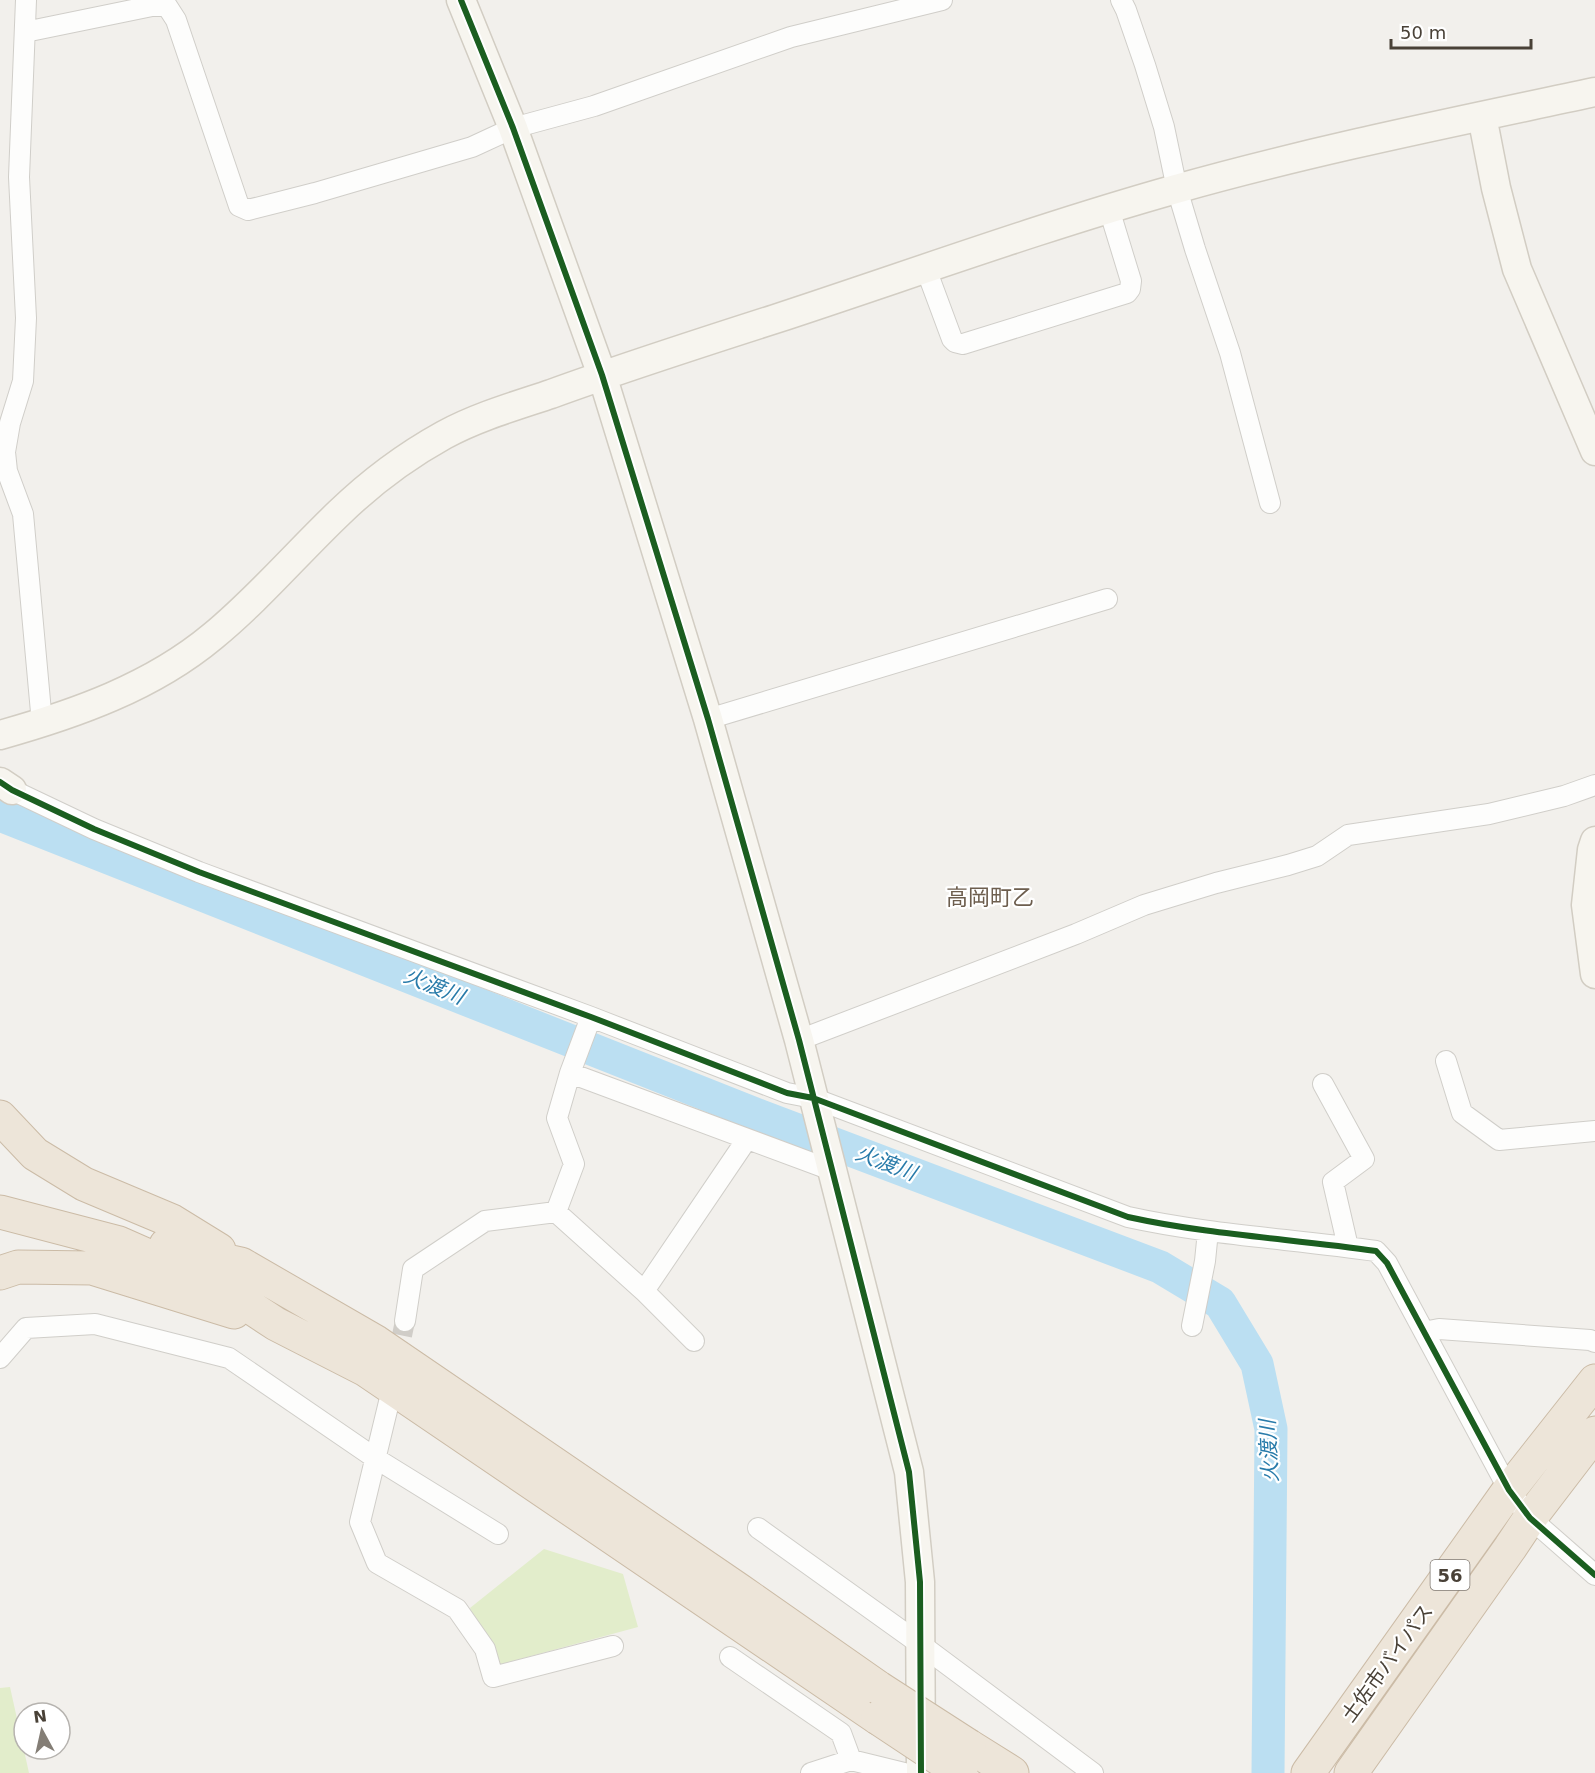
<svg xmlns="http://www.w3.org/2000/svg" width="1595" height="1773" viewBox="0 0 1595 1773" font-family="'DejaVu Sans','Noto Sans JP',sans-serif">
<rect width="100%" height="100%" fill="#f2f0ec"/>
<path fill="#e2edcb" d="M544 1549 623 1574 638 1627 498 1665 470 1608Z
M10 1687 29 1773H0V1688Z"/>
<g fill="none" stroke-linecap="round" stroke-linejoin="round">
<path stroke="#bbdff2" stroke-width="33" d="M0 815 758 1115 1160 1267 1220 1303 1257 1364 1271 1429 1268 1773"/>
<path stroke="#d0cdc8" stroke-width="20" stroke-dasharray="20 10" stroke-linecap="butt" d="M396 1365 405 1321"/>
<g stroke="#d0cec9" stroke-width="22">
<path id="street" d="M26 0 19 177 26 318 23 381 10 423 5 452 7 471 23 514 42 723
M1121 0 1126 10 1145 65 1164 127 1177 189 1195 249 1230 353 1270 503
M25 32 152 6H167L176 20 239 206 248 210 315 193 472 147 513 128 594 106 791 37 942 0
M926 269 952 339 955 342 963 344 1127 293 1130 289 1131 281 1109 209
M708 719 1107 599
M12 790 94 829 199 872 591 1017 787 1093 813 1098 1128 1217C1210 1235 1294 1239 1376 1251L1387 1263 1509 1490 1530 1518 1595 1575
M591 1017 570 1073 831 1170
M799 1040 1076 934 1144 905 1216 883 1288 865 1317 856 1348 835 1489 814 1564 796 1595 785
M1446 1061 1462 1113 1499 1140 1595 1131
M570 1073 557 1118 574 1164 556 1212 644 1291 747 1139
M1323 1084 1364 1159 1333 1182 1348 1247
M644 1291 694 1341
M405 1321 413 1269 485 1221 556 1212
M1192 1326 1205 1261 1208 1231
M1424 1332 1439 1329 1590 1340 1595 1342
M0 1358 26 1328 95 1324 229 1358 375 1458 498 1534
M389 1402 360 1522 377 1563 457 1609 485 1649 493 1677 613 1646
M758 1528 920 1644 1093 1773
M730 1657 841 1733 851 1760 904 1773
M811 1773 851 1760"/>
</g>
<g stroke="#d2cdc3" stroke-width="31">
<path id="secondary" d="M461 0 513 128 602 375 708 719 799 1040 909 1472 920 1582 921 1773
M1482 116 1496 188 1517 269 1595 451
M0 735C75 714 152 687 213 636 258 599 296 554 339 513 370 483 406 456 444 435 477 417 515 406 551 394 625 367 700 343 775 319 909 275 1041 227 1176 189 1314 150 1455 122 1595 92
M0 782 12 790
M1595 841 1592 850 1586 905 1595 974"/>
</g>
<g stroke="#cbbba6" stroke-width="35">
<path id="highway" d="M0 1117 35 1154 84 1184 172 1221 219 1250
M0 1212 119 1243 223 1289 276 1324 366 1370 878 1718
M166 1245 182 1251 241 1264 376 1342 739 1590 879 1688
M0 1273 18 1267 92 1268 234 1312
M969 1746 1012 1773
M1308 1773 1509 1490 1595 1381
M1351 1773 1510 1548 1530 1518 1595 1433"/>
</g>
<use href="#street" stroke="#fdfdfc" stroke-width="20"/>
<use href="#secondary" stroke="#f7f5ef" stroke-width="28"/>
<use href="#highway" stroke="#ede5d9" stroke-width="33"/>
<g stroke="#cbbba6" stroke-width="35" stroke-linecap="butt">
<path id="highway-bridge" d="M879 1688 969 1746
M878 1718 961 1773"/>
</g>
<use href="#highway-bridge" stroke="#ede5d9" stroke-width="33"/>
<g stroke="#fff" stroke-width="10">
<path id="cycleway" d="M461 0 513 128 602 375 708 719 799 1040 909 1472 920 1582 921 1773
M0 782 12 790 94 829 199 872 591 1017 787 1093 813 1098 1128 1217C1210 1235 1294 1239 1376 1251L1387 1263 1509 1490 1530 1518 1595 1575"/>
</g>
<use href="#cycleway" stroke="#1b5e20" stroke-width="6"/>
</g>
<g text-anchor="middle" dominant-baseline="central" stroke-width="4.5" stroke-linejoin="round" paint-order="stroke">
<rect fill="#fff" stroke="#807a73" stroke-width="1.5" x="1430.5" y="1560" width="39" height="30" rx="4.5"/>
<g font-size="18" font-weight="bold" fill="#494137">
<text x="1450" y="1575">56</text>
</g>
<g font-size="20" fill="#494137" stroke="#fff">
<text transform="translate(1387 1663) rotate(-54)">土佐市バイパス</text>
</g>
<g font-size="21" font-style="italic" fill="#287baa" stroke="#fff">
<text transform="translate(434 986) rotate(22)">火渡川</text>
<text transform="translate(886 1163) rotate(21)">火渡川</text>
<text transform="translate(1269 1451) rotate(-93)">火渡川</text>
</g>
<g font-size="22" fill="#6d5e4e" stroke="#fff">
<text x="990" y="897">高岡町乙</text>
</g>
</g>
<g transform="translate(42 1731) rotate(352)"><circle r="28" fill="#ffffff" stroke="#b6b3af" stroke-width="1.5"/>
<path d="M0-4.5L10 22L0 15L-10 22Z" fill="#847e76"/>
<text y="-9" font-size="16" font-weight="bold" text-anchor="middle" fill="#494137">N</text>
</g>
<path d="M1391 39v9h140v-9" fill="none" stroke="#494137" stroke-width="3"/>
<text x="1400" y="39" font-size="18" fill="#494137" stroke="#ffffff" stroke-width="4.5" paint-order="stroke">50 m</text>
</svg>
